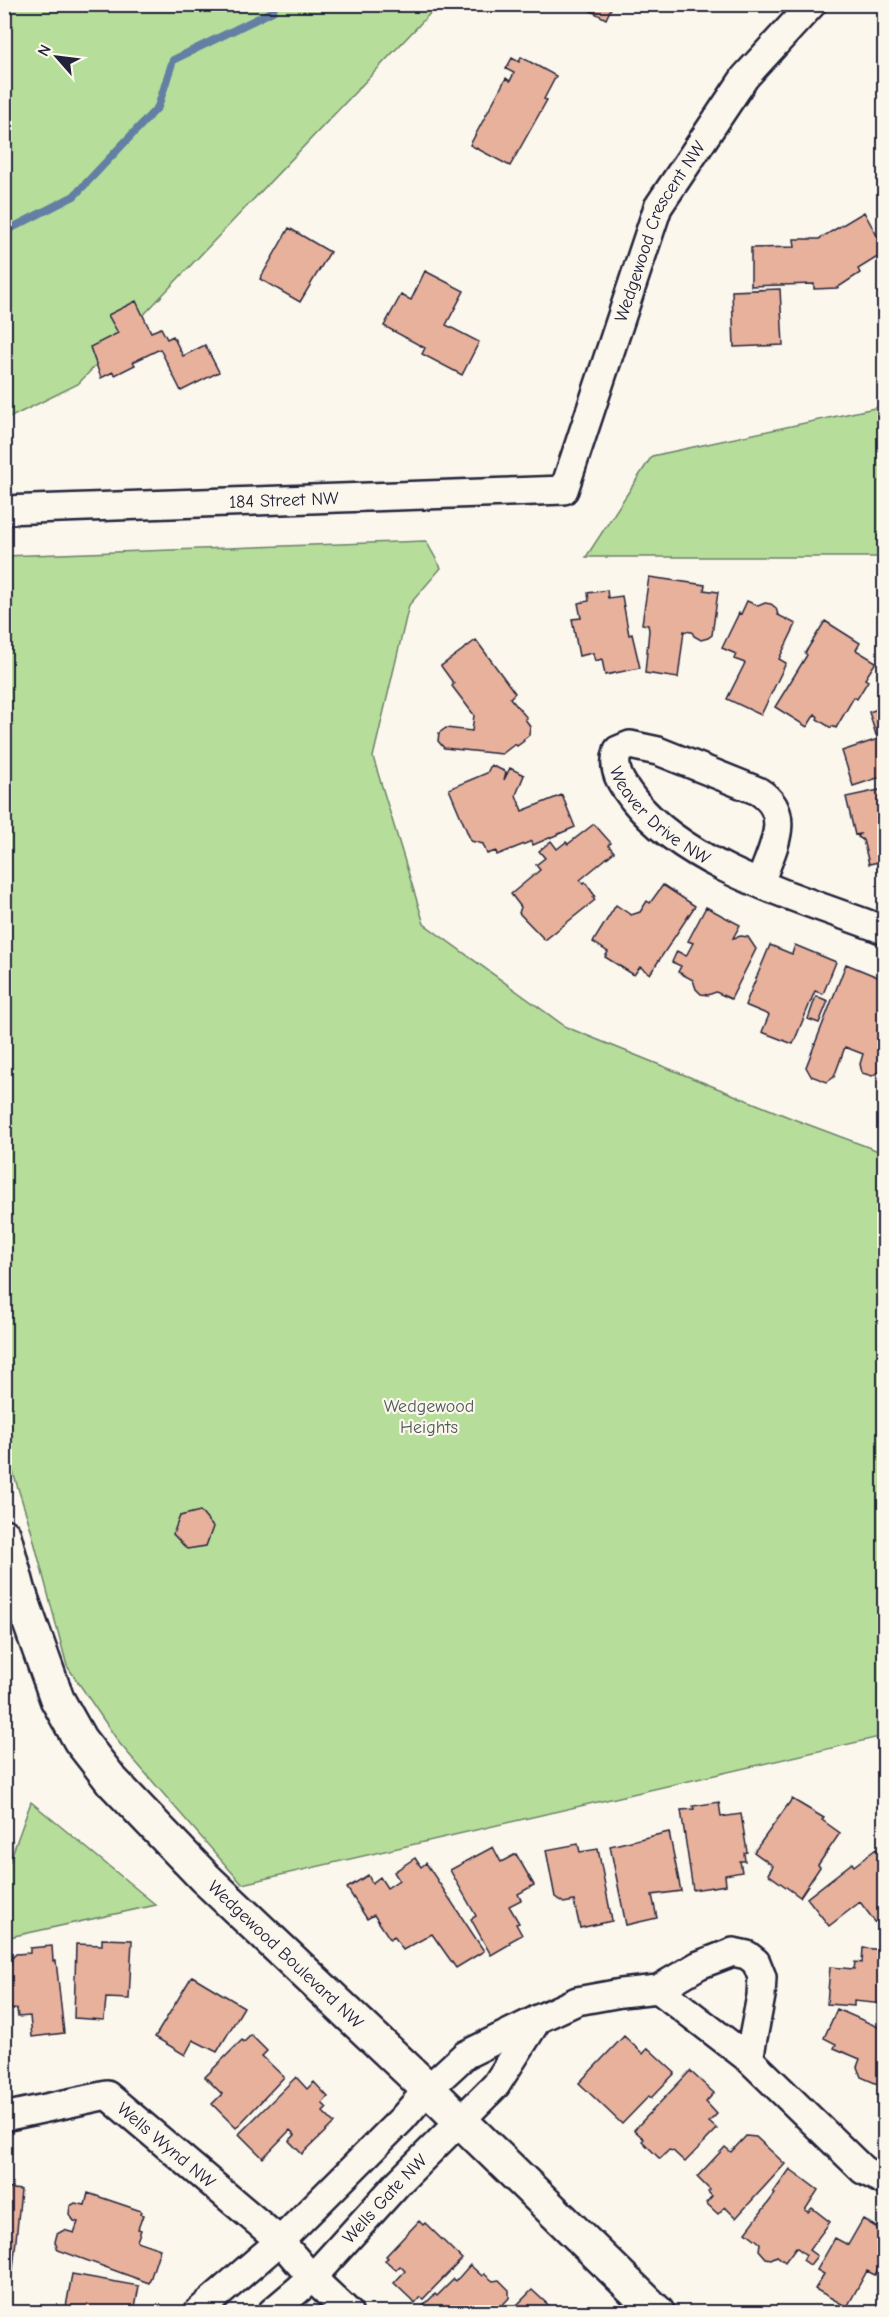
<svg xmlns="http://www.w3.org/2000/svg" width="889" height="2317" viewBox="0 0 889 2317" font-family="'Comic Neue',sans-serif">
<rect width="100%" height="100%" fill="#fbf7ec"/>
<filter id="ink" filterUnits="userSpaceOnUse"><feTurbulence type="fractalNoise" baseFrequency=".0167" numOctaves="2"/><feDisplacementMap in="SourceGraphic" scale="12" xChannelSelector="R" yChannelSelector="G"/><feConvolveMatrix kernelMatrix="1 2 1 2 8 2 1 2 1" color-interpolation-filters="sRGB"/></filter>
<g filter="url(#ink)">
<path fill="#b6de9a" stroke="#6c806a" stroke-width="1.5" d="M11 5H438L78 384 5 420 4 12Z
M884 406V557H586L652 456Z
M426 541 441 568 409 605 373 757 424 924 566 1027 796 1120 884 1153V1736L242 1884 120 1744 67 1666 30 1526 5 1447 4 556Z
M31 1802 156 1905 5 1938V1864L9 1863Z"/>
<g fill="none" stroke-linecap="round" stroke-linejoin="round">
<path stroke="#647fa4" stroke-width="8" d="M4 232 74 196 158 107 173 60 273 11 274 4"/>
</g>
<path fill="#e7b19c" stroke="#22223b" stroke-width="1.5" d="M578 4H613L606 19Z
M521 57 556 76 544 99 547 100 510 166 470 145 506 78 510 81 514 73 506 69 512 58 519 62Z
M864 212 880 241 878 242 884 253 858 269 860 273 837 288 814 289V284L751 286V248L795 247 794 239H819Z
M289 228 330 252 300 302 260 279Z
M425 271 464 291 446 325 479 342 462 375 422 354 425 348 384 326 401 295 411 300Z
M780 289 783 345 734 347 732 291Z
M136 301 151 332 161 328 167 339 173 336 183 356 205 345 219 372 181 391 160 349 133 362 135 365 115 375 113 372 101 378 90 347 118 333 108 315Z
M649 577 705 585 704 590 718 592 712 635 708 638 701 640 694 636 692 632 684 631 678 678 645 673 649 630 648 625 642 624Z
M607 590 608 598 622 596 629 635 632 634 640 668 605 675 602 659 595 661 593 653 579 656 572 619 581 618 578 603 589 601 588 593Z
M747 601 758 606 765 603 771 604 776 608 778 615 796 624 779 659 786 663 761 715 727 699 745 663 734 659 736 654 722 648 739 613 741 614Z
M825 621 860 643 856 650 876 662 865 679 868 681 857 699 854 697 836 728 832 726 831 728 817 719 818 717 815 714 807 727 775 707 807 655 805 653Z
M476 640 515 693 510 698 527 718 525 719 530 726 529 735 523 740 524 741 517 746 515 744 502 754 444 748 438 741 439 733 446 728 472 731 474 715 452 686 454 684 441 666Z
M884 707V776L853 786 842 751 881 738 880 734 876 735 869 712Z
M491 765 506 772 504 780 510 768 524 775 516 795 522 811 562 795 575 827 533 845 532 841 497 855 496 851 487 854 483 844 471 841 449 789 487 773Z
M884 789V861L869 864 863 840 858 837 860 834 855 835 846 797Z
M594 824 611 843 608 845 614 852 580 880 583 884 585 882 595 896 593 898 595 900 545 940 519 913 521 907 511 894 540 870 536 865 545 858 539 851 551 841 557 849 566 842 568 844Z
M663 885 695 906 650 974 640 967 634 975 605 957 608 952 593 942 616 905 631 915 640 912 647 901 650 903Z
M706 907 740 925 733 938 741 936 748 937 756 949 731 999 716 992 708 995 701 994 696 989 693 980 678 972 681 966 672 962 677 951 686 956 693 943 688 941Z
M770 945 792 954 795 945 836 962 823 994 815 991 793 1044 762 1032 769 1015 745 1005Z
M846 964 880 978 879 981 884 983V1055L879 1071 872 1076 862 1073 860 1064 863 1054 845 1047 834 1077 827 1082 811 1076 806 1067Z
M816 996 828 1001 819 1023 808 1019Z
M200 1511 213 1527 206 1546 187 1549 173 1534 180 1516Z
M792 1799 824 1818 822 1820 840 1833 818 1865 820 1867 800 1897 768 1874 773 1866 754 1852Z
M719 1802 721 1817 741 1814 747 1852 744 1853 745 1861H740L742 1872 725 1875 726 1885 693 1890 681 1810 694 1809 693 1806Z
M669 1832 681 1891 652 1895 657 1918 626 1925 610 1846Z
M578 1844 580 1852 598 1849 612 1921 580 1928 574 1901 564 1903 555 1897 546 1850Z
M493 1847 501 1862 516 1854 534 1885 518 1894 521 1900 509 1906 519 1923 516 1924 522 1935 509 1942 510 1944 491 1955 471 1919 476 1916 450 1870Z
M876 1849 879 1854 883 1851 884 1852V1917L876 1923 860 1902 829 1926 807 1898 852 1863 854 1866Z
M415 1858 421 1867 426 1863 484 1951 456 1968 432 1934 403 1950 394 1936 390 1939 374 1915 367 1919 347 1888 368 1875 372 1883 380 1877 387 1888 399 1880 394 1872Z
M102 1939 132 1940 129 1999 106 1998 104 2020 74 2018 76 1944 102 1945Z
M52 1946 53 1961H56L64 2033 32 2037 30 2016 18 2017 17 2009 4 2010V1965L11 1964V1959L16 1954 30 1953V1948Z
M863 1948 884 1950V2004L854 2001V2006L827 2004 830 1967 854 1969 855 1962 862 1963Z
M192 1976 244 2007 217 2052 193 2040 185 2055 155 2037Z
M837 2009 883 2029 881 2033 884 2035V2095L882 2094 880 2085 861 2077 857 2067 860 2059 834 2048 836 2044 824 2038Z
M251 2035 267 2051 262 2056 284 2077 236 2128 212 2104 222 2094 205 2077 242 2040 244 2042Z
M624 2036 643 2054 648 2048 675 2073 651 2098 649 2096 622 2124 579 2083Z
M690 2071 714 2093 706 2102 717 2114 709 2122 717 2129 685 2162 673 2151 669 2150 660 2159 642 2141 644 2139 634 2130Z
M296 2077 307 2089 314 2082 328 2097 322 2103 327 2108 323 2112 334 2123 302 2154 289 2141 295 2135 290 2130 263 2158 239 2134Z
M746 2136 756 2137 785 2164 736 2218 725 2207 718 2214 706 2203 712 2196 708 2192 710 2190 697 2177 725 2147 731 2152Z
M790 2169 818 2190 805 2210 808 2212 812 2208 830 2222 809 2250 817 2256 810 2265 803 2260 806 2255 796 2247 785 2262 777 2256 771 2259 766 2258 759 2250 760 2243 746 2232 775 2194 773 2193Z
M4 2188 21 2190 13 2270H4Z
M88 2193 141 2211 140 2214 143 2215 138 2229 141 2230 137 2241 160 2249 149 2283 58 2250 55 2242 57 2234 64 2230 74 2233 78 2222 74 2221 69 2214 70 2206 75 2203 85 2205Z
M863 2219 884 2232V2257L875 2275 867 2271 847 2307 815 2289 824 2274 817 2270 835 2238 848 2245Z
M419 2221 423 2225 425 2223 462 2259 423 2299 420 2297 415 2303 394 2283 405 2271 400 2266 396 2270 385 2260 388 2258 386 2256Z
M470 2265 482 2276 484 2274 493 2281 499 2280 509 2290V2298L496 2312H423L420 2309 435 2294 437 2296 454 2279 456 2281Z
M72 2274 139 2286 134 2312H65Z
M532 2290 556 2312H510Z"/>
<g fill="none" stroke-linecap="round" stroke-linejoin="round">
<g stroke="#22223b" stroke-width="32">
<g id="street">
<path id="s1" d="M4 510 564 490 658 207 745 77 812 4"/>
<path id="s2" d="M760 883C771 850 795 814 758 791L658 751 630 745 618 750C611 770 621 783 633 799 688 869 803 899 884 930"/>
<path d="M658 1989 749 2059 863 2170 884 2181"/>
<path id="s3" d="M4 2117 107 2095 280 2241 312 2278 348 2312"/>
<path d="M198 2312 280 2241 402 2119 428 2089 465 2055 538 2019 577 2001 621 1993 658 1989 699 1965 733 1952 747 1955 756 1962 762 1977 761 1996 749 2059"/>
<path id="s4" d="M272 2312 312 2278 399 2182 496 2085 538 2019"/>
</g>
</g>
<g stroke="#22223b" stroke-width="38">
<g id="secondary">
<path id="s5" d="M4 1536 19 1592 57 1699 80 1740 112 1781 205 1878 428 2089 657 2312"/>
</g>
</g>
<use href="#street" stroke="#fbf7ec" stroke-width="27"/>
<use href="#secondary" stroke="#fbf7ec" stroke-width="33"/>
</g>
</g>
<g text-anchor="middle" dominant-baseline="central" stroke-width="4.5" stroke-linejoin="round" paint-order="stroke">
<g font-size="18" fill="#22223b" stroke="#fbf7ec">
<text stroke="none"><textPath href="#s1" startOffset="837">Wedgewood Crescent NW</textPath></text>
<text stroke="none"><textPath href="#s1" startOffset="280">184 Street NW</textPath></text>
<text stroke="none"><textPath href="#s2" startOffset="336">Weaver Drive NW</textPath></text>
<text stroke="none"><textPath href="#s5" startOffset="516">Wedgewood Boulevard NW</textPath></text>
<text stroke="none"><textPath href="#s3" startOffset="183">Wells Wynd NW</textPath></text>
<text stroke="none"><textPath href="#s4" startOffset="160">Wells Gate NW</textPath></text>
</g>
<g font-size="18" fill="#4e5a58" stroke="#fbf7ec">
<text x="429" y="1406">Wedgewood<tspan x="429" dy="21">Heights</tspan></text>
</g>
</g>
<rect width="889" height="2317" fill="none" stroke="#fbf7ec" stroke-width="24"/>
<rect x="12" y="12" width="865" height="2293" fill="none" stroke="#22223b" stroke-width="2" filter="url(#ink)"/>
<g transform="translate(57 57) rotate(298)" stroke="#fbf7ec" stroke-width="4.5" paint-order="stroke">
<path d="M0-4.5L10 22L0 15L-10 22Z" fill="#22223b"/>
<text y="-9" font-size="16" font-weight="bold" text-anchor="middle" fill="#22223b">N</text>
</g>
</svg>
